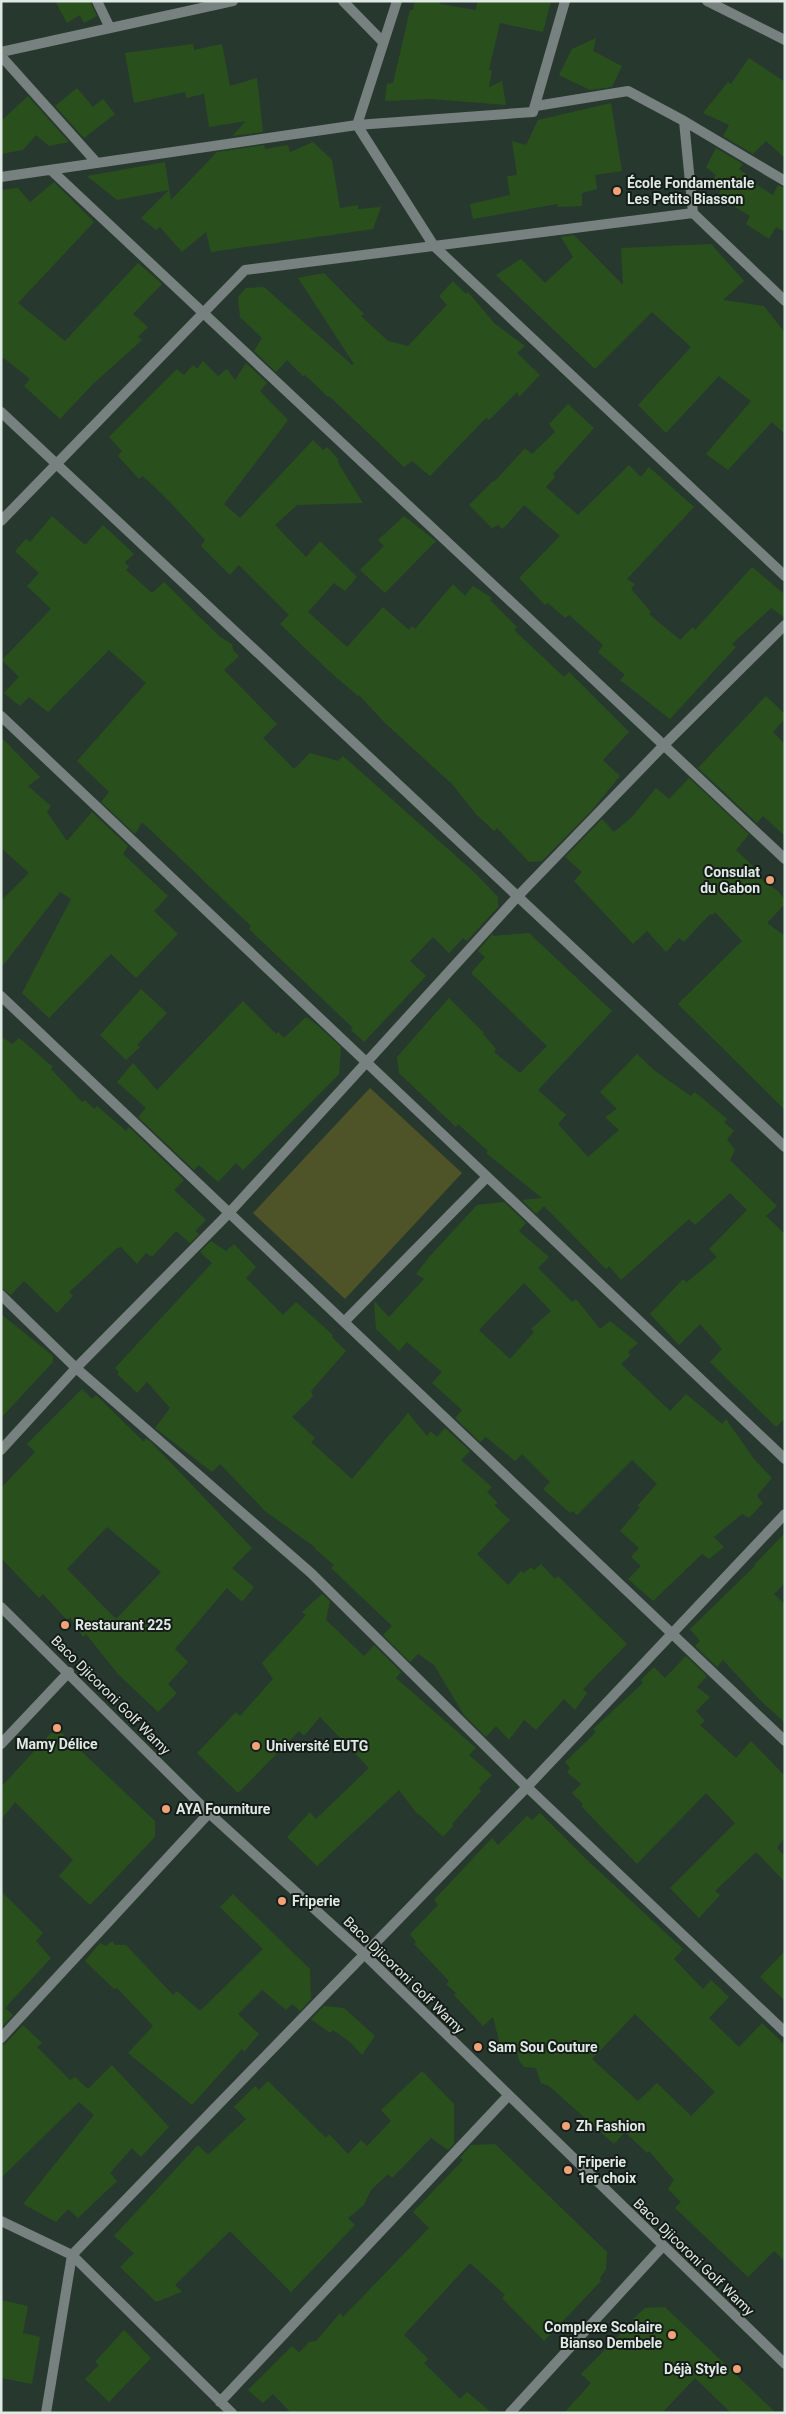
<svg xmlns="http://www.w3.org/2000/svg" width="786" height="2414" viewBox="0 0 786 2414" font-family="Roboto,sans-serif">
<rect width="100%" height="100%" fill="#27382f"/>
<path fill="#4e5428" d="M370 1088 462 1173 345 1299 253 1213Z"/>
<path fill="#29501c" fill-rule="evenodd" d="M55 1H90L97 16 84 23 80 15 67 23Z
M415 1H440V4L476 10 477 1H551L543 32 500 23 489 70H492L489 87 502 81 506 105 431 99 385 101 387 84 393 83 410 10H413Z
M596 38 593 51 622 66 612 87 590 90 559 75 572 49Z
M193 44 194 50 222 44 230 86 257 78 263 132 232 136 246 121 209 127 204 94 186 98 185 92 134 103 125 53Z
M749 58 785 82V158L766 141 753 154 723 136 729 125 703 113 728 82 731 84Z
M77 88 93 107 103 99 115 114 84 138 55 106Z
M28 96 69 142 49 146 36 135 23 150 1 154V121Z
M611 103 622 171 595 175 597 189 582 193V206L558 207 557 204 473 219 470 204 510 195 507 176 517 175 512 141 526 145 538 120Z
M313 142 332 160 340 208 358 205V209L381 207 373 229 211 252 206 232 182 252 160 227 156 230 141 218 169 190 117 200 87 176 165 162 171 200 217 152 264 145 265 149 288 145 290 152Z
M716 148 743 164 739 169 746 174 744 177 773 195 778 185 785 188V232L776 227 769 239 746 224 750 216 735 207 737 203 719 193 722 186 711 183 716 175 706 167Z
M54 182 94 222 18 303 65 341 138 263 162 284 133 314 148 327 138 337 142 340 93 384 60 419 24 386 30 379 1 356V190L18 188 30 202Z
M574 235 623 285 621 248 711 244 744 281 723 300 764 306 785 333V434L772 422 728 470 706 454 751 401 719 376 666 433 638 405 691 347 652 312 595 369 496 275 521 259 545 283 573 257 561 237Z
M324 273 364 314 361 316 388 341 408 346 447 305 439 296 453 281 466 294 468 292 495 324 525 346 517 353 540 375 519 397 517 392 489 420 486 418 430 476 412 461 404 467 329 396 328 397 305 375 303 376 287 360 276 372 254 351 262 338 240 317 238 297 246 288 264 287 352 365 354 364 298 278Z
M203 361 218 376 227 369 235 380 246 363 267 383 260 391 288 420 224 504 240 518 313 440 323 450 327 447 338 459V463L363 503 297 505 275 525 306 557 320 541 357 577 345 591 334 583 308 612 347 647 383 607 409 630 412 626 415 629 453 584 465 596 473 586 492 598 490 600 517 627 514 630 564 677 569 672 629 732 603 760 620 776 592 810 542 861 529 862 497 828 494 831 476 814 452 784 385 723 359 695 358 696 329 671 280 624 289 615 239 565 230 575 201 546 205 540 169 501 143 476 139 479 118 456 122 451 109 437 177 369 184 375 193 365 197 369Z
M568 404 594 428 553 474 555 477 546 487 578 515 629 465 641 477 649 467 694 507 627 579 635 584 631 589 651 612 649 614 680 640 693 627 695 630 752 567 783 593 785 618 771 608 732 644 736 647 670 719 620 680 625 675 598 652 603 645 569 615 565 618 548 603 545 605 519 578 560 536 524 505 503 529 498 525 492 528 469 505 493 481 494 482 525 448 532 454 555 432 549 424Z
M52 516 85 545 103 525 134 554 125 562 129 567 126 570 152 593 164 582 220 637 232 644 233 650 239 656 224 670 277 724 263 738 294 769 310 753 338 761 343 756 475 873 498 897V907L467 941 463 938 449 953 433 937 410 961 426 976 364 1042 351 1030 353 1028 249 929 251 926 162 841 142 822 135 834 101 802 109 792 77 761 146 683 109 650 48 712 29 697 20 706 4 693 19 677 2 660 51 609 27 586 39 573 15 551 26 539 30 542Z
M404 516 436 541 385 593 360 570 384 546 378 540Z
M766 696 785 714V719L773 732 785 744V836L763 816 757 823 698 768Z
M1 737 40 777 28 786 51 806 47 812 67 841 92 812 128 846 123 854 168 896 154 911 178 934 136 978 111 954 49 1018 22 993 71 899 60 892 1 968V901L29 873 1 848Z
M689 778 749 834 736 850 753 866 749 871 778 891 785 900V904L767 923 785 936V1110L678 1004 742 941 715 912 712 915 710 914 684 942 679 938 666 952 647 931 633 944 574 881 582 872 565 857 602 819 614 832 632 817 656 788 669 799Z
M493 933V936L529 933 612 1011 538 1090 566 1115 558 1124 588 1157 619 1130 605 1117 617 1109 600 1092 637 1054 655 1071 691 1096 695 1092 727 1119 724 1122 734 1131 727 1139 735 1150 730 1160 777 1206 766 1216 785 1234V1419L776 1427 710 1362 722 1349 700 1324 679 1345 650 1314 683 1279 687 1282 717 1257 709 1249 747 1210 730 1193 695 1225 689 1219 621 1280 609 1266 606 1269 544 1206 536 1214 522 1200 542 1198 486 1153 488 1151 458 1124 456 1127 399 1073 397 1057 449 998 484 1033 483 1034 496 1049 494 1052 520 1073 547 1046 471 973 485 957 478 951Z
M141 989 167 1013 137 1045 140 1047 126 1060 100 1035Z
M243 1001 276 1034 278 1032 284 1038 306 1017 316 1024 341 1047 339 1074 243 1170 236 1163 218 1182 199 1165 194 1170 138 1117 146 1108 117 1082 133 1063 157 1090Z
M1 1036 12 1044 19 1038 53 1067 51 1069 82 1102 85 1100 94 1109 97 1106 126 1131 129 1127 184 1180 174 1190 206 1220 195 1231 199 1234 190 1243 176 1231 152 1257 146 1253 137 1264 121 1247 117 1248 69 1292 73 1296 57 1313 24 1281 11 1295 1 1288Z
M504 1202 526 1223 519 1231 549 1257 538 1268 572 1302 576 1299 600 1329 610 1321 638 1343 628 1352 630 1356 621 1364 670 1411 686 1394 722 1424 726 1419 754 1459 772 1478 757 1496 763 1503 749 1518 742 1514 714 1537 724 1547 709 1559 702 1554 653 1601 628 1579 641 1566 631 1557 639 1548 620 1531 640 1507 637 1506 657 1484 632 1460 577 1515 573 1511 570 1513 543 1489 550 1482 522 1454 515 1461 486 1437 480 1442 455 1418 462 1410 432 1383 442 1372 407 1342 399 1351 376 1329 374 1301 389 1317 424 1279 416 1274 430 1256 477 1205ZM524 1283 551 1311 531 1329 534 1332 510 1359 479 1330Z
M211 1241 226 1251 234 1244 256 1267 246 1278 283 1315 296 1302 333 1335 332 1337 346 1351 311 1391 313 1396 292 1417 315 1438 311 1442 352 1479 408 1413 427 1436 431 1431 437 1437 445 1428 470 1451 461 1460 492 1487 487 1492 498 1503 494 1505 510 1520 477 1554 508 1585 521 1571 524 1573 531 1567 534 1570 541 1564 555 1579 558 1576 627 1644 583 1689 587 1693 575 1710 564 1699 536 1730 524 1720 509 1740 496 1726 486 1737 464 1715 434 1665 418 1654 410 1662 383 1635 392 1626 331 1568 334 1565 315 1549 316 1548 265 1511 220 1464 212 1472 155 1428 170 1408 147 1382 137 1393 117 1374 119 1372 115 1368 212 1263 200 1252Z
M1 1314 53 1356V1362L1 1418Z
M82 1389 92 1399 96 1395 144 1442 146 1438 152 1443 252 1548 232 1568 254 1587 242 1602 227 1588 175 1649 188 1662 168 1684 177 1693 158 1712 118 1674 86 1634 83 1637 70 1617 67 1620 43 1594 39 1598 1 1558V1488L35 1452 27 1444ZM107 1527 161 1572 116 1619 67 1569Z
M785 1533V1583L774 1594 785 1604V1723L759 1699 723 1660 717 1667 695 1646 700 1641 690 1629 755 1566 754 1565Z
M322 1594 330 1601 326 1620 364 1656 374 1645 401 1672 396 1678 476 1748 469 1755 492 1775 479 1788 481 1791 452 1824 453 1826 443 1837 419 1814 418 1815 399 1790 317 1866 287 1837 310 1812 316 1819 369 1768 320 1717 304 1736 299 1731 238 1793 197 1753 236 1712 240 1716 273 1679 262 1663 306 1615 302 1612Z
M686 1656 707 1676 697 1687 710 1697 696 1711 705 1721 700 1725 736 1758 751 1741 785 1776V1837L777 1848 785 1856V1882L756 1852 715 1891 720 1895 699 1918 670 1888 735 1823 706 1793 637 1864 581 1806 583 1804 572 1793 581 1784 567 1772 570 1768 565 1762 596 1732 593 1729 643 1683 641 1680 654 1667 665 1678Z
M61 1732 155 1821V1837L90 1905 59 1876 73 1860 15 1802 1 1820V1787L51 1733Z
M540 1813 586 1859 683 1949 674 1959 703 1989 711 1980 729 1997 709 2018 739 2047 762 2023 785 2045V2261L774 2251 748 2277 675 2208 681 2202 668 2189 674 2180 649 2151 647 2153 625 2132 614 2144 549 2086 541 2083 536 2068 524 2067 519 2061 517 2052 505 2050 500 2045 493 2017 483 2026 454 1995 456 1993 446 1984 449 1981 414 1944 416 1942 410 1934 438 1905 434 1900 492 1838 498 1845 527 1816 532 1820ZM635 2014 715 2092 691 2116 657 2083 638 2101 592 2059Z
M1 1891 43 1933 36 1941 51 1958 5 2008 13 2015 1 2028Z
M233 1894 310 1969 311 1999 300 2011 292 2004 286 2010 262 1990 238 2014 259 2034 244 2052 242 2049 192 2105 128 2053 153 2026 117 1988 114 1989 85 1961 100 1943 106 1946 112 1941 115 1945H126L173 1995 177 1991 200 2011 263 1949 220 1907Z
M785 1951V2001L760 1977Z
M324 2006 344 2008 375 2036 362 2055 350 2042 333 2030 330 2033 311 2019Z
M23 2025 42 2043 37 2047 70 2080 75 2077 88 2089 112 2065 169 2127 141 2157 132 2148 110 2173 117 2181 78 2218 68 2209 56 2222 23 2204 94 2115 79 2102 1 2178V2045L6 2043Z
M422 2071 454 2104V2144L448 2150 431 2138 392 2178 388 2174 371 2190 364 2205 348 2218 355 2225 291 2292 230 2231 175 2285 182 2292 156 2302 120 2267 134 2253 114 2236 198 2145 208 2155 246 2119 234 2107 255 2086 259 2090 268 2081 326 2138 329 2134 348 2154 361 2140 367 2146 391 2121 381 2110Z
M495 2144 607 2252 606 2269 600 2278 601 2281 544 2341 502 2298 505 2295 470 2263 404 2335 428 2359 424 2363 460 2399 467 2392 492 2413H291L273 2394 263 2403 248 2390 292 2346 299 2353 309 2342 316 2341 340 2313 343 2317 429 2228 413 2212 463 2160 460 2158 471 2145Z
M1 2300 28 2306 23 2333 40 2337 32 2384 1 2378Z
M665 2307 776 2413H731L695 2378 662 2413H564L591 2383 581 2374 634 2320 633 2319 645 2308Z
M124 2330 151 2358 109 2402 85 2379 99 2365 95 2362Z"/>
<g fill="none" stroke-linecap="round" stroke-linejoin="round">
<path stroke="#77817f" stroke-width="10" d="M97 1 110 28
M343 1 383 42
M707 1 785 40
M1 52 233 1
M1 56 97 163
M536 106 628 91 684 121 785 181
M684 121 693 213 785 301
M357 125 434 246 785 576
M357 125 397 1
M51 170 785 859
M1 177 357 125 533 112 565 1
M1 412 785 1147
M1 521 245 270 693 213
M1 716 785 1459
M1 996 785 1741
M1 1295 76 1368 311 1573 527 1787 785 2032
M344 1322 487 1177
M1 1450 76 1368 229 1213 518 896 664 745 785 625
M1 1744 69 1672
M1 2038 209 1813
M1 2221 72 2255 232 2413
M220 2402 508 2096
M46 2413 72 2255 527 1787 785 1514
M510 2413 662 2247"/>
<path stroke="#77817f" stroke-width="10" d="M1 1607 209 1813 363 1953 785 2364"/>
</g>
<g fill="#f0a279" stroke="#161d19" stroke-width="2">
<circle cx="617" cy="191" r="5"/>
<circle cx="770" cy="880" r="5"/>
<circle cx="65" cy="1625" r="5"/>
<circle cx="57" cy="1728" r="5"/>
<circle cx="256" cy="1746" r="5"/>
<circle cx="166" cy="1809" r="5"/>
<circle cx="282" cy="1901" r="5"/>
<circle cx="478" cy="2047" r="5"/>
<circle cx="566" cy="2126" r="5"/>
<circle cx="568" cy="2170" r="5"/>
<circle cx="672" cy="2335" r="5"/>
<circle cx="737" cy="2369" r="5"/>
</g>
<g text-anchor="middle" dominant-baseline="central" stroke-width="4" stroke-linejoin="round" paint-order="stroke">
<g font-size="14" font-weight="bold" fill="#e0eae4" stroke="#161d19" text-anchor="start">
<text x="627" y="183">École Fondamentale<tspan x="627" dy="16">Les Petits Biasson</tspan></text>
<text x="760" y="872" text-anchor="end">Consulat<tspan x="760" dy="16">du Gabon</tspan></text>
<text x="75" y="1625">Restaurant 225</text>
<text x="57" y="1744" text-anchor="middle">Mamy Délice</text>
<text x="266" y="1746">Université EUTG</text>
<text x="176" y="1809">AYA Fourniture</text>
<text x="292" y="1901">Friperie</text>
<text x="488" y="2047">Sam Sou Couture</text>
<text x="576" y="2126">Zh Fashion</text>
<text x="578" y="2162">Friperie<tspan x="578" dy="16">1er choix</tspan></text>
<text x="662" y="2327" text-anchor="end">Complexe Scolaire<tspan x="662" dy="16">Bianso Dembele</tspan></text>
<text x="727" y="2369" text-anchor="end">Déjà Style</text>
</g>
<g font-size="14" fill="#e0eae4" stroke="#161d19">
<text transform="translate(111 1695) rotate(45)">Baco Djicoroni Golf Wamy</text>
<text transform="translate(404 1975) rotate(44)">Baco Djicoroni Golf Wamy</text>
<text transform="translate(694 2257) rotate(44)">Baco Djicoroni Golf Wamy</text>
</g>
</g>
<rect width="786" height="2414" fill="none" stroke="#e0eae4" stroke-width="5"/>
</svg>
